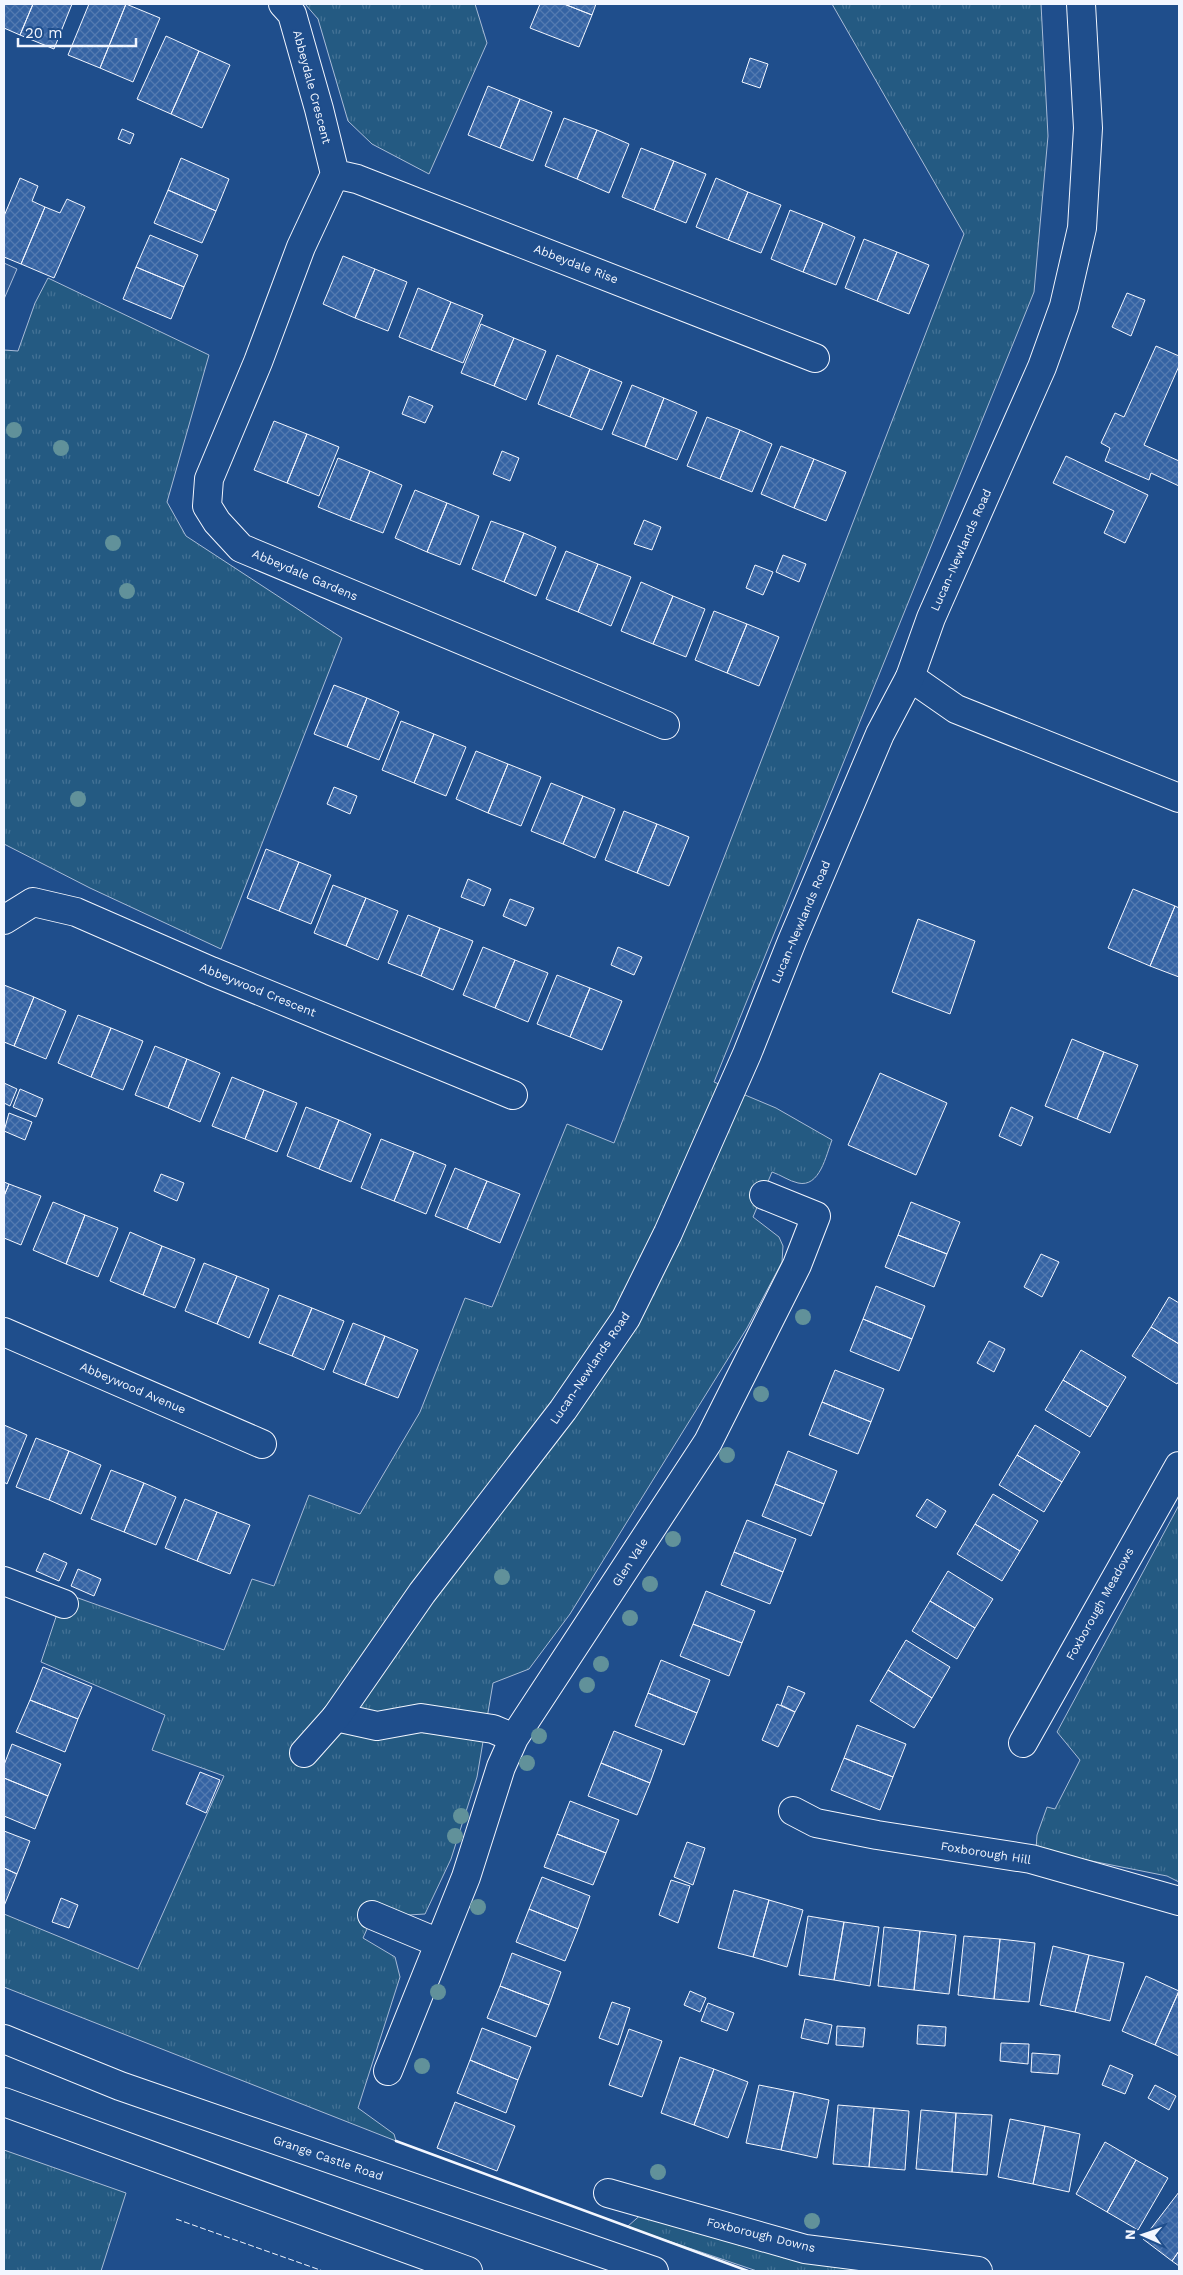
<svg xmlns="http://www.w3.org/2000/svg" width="1183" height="2275" viewBox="0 0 1183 2275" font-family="'Work Sans',sans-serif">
<defs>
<pattern id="grass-tufts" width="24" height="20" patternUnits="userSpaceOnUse" patternTransform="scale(1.25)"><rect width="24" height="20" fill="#245a82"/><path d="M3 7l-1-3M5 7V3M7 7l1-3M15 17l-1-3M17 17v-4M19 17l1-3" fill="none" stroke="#447295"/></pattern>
<pattern id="building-cross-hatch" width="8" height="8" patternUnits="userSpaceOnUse" patternTransform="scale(1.25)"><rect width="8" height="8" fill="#3563a3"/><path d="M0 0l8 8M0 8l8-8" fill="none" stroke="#537ab1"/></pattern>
</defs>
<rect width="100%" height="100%" fill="#1f4e8c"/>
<path fill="url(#grass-tufts)" stroke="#a8bbd7" d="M305 4H475L487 43 429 174 372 144 348 121 318 19Z
M832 4H1041L1048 136 1034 292 714 1082 776 1108 832 1140C826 1155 820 1188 798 1183 789 1181 781 1175 772 1172L753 1217 779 1237 783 1246 782 1262 747 1328 570 1614 529 1669 493 1683 477 1777 451 1859 425 1914 391 1916 376 1909 363 1938 395 1957 400 1977 358 2108 394 2134 396 2141 4 1987V1914L138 1969 224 1776 152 1750 165 1715 41 1662 64 1593 224 1650 252 1579 274 1586 309 1495 360 1514 420 1412 465 1298 492 1307 567 1124 614 1143 964 234Z
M48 278 209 355 167 502 186 536 342 638 221 949 90 888 4 844V350L18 351 35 303Z
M1179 1505V1882L1167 1876 1036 1850 1037 1835 1047 1807 1055 1809 1080 1760 1057 1732Z
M4 2150 126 2193 101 2271H4Z
M645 2211 899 2271H757L627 2227Z"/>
<path fill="#305b95" stroke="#a8bbd7" d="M4 263 17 269 4 299Z"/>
<path fill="url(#building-cross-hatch)" stroke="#f2f6ff" d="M4 4H33L20 35 4 28Z
M33 4H72L54 49 20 35Z
M89 4H126L100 68 68 55Z
M126 4 160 18 133 82 100 68Z
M540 4H564L592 15 579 47 530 28Z
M564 4H596L592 15Z
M166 36 199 51 171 114 137 99Z
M199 51 230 65 202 128 171 114Z
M750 58 768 64 760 88 742 82Z
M488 86 520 99 500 148 468 135Z
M520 99 552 112 533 161 500 148Z
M564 118 597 130 577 179 545 166Z
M122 129 134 134 130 144 118 139Z
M597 130 629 144 609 193 577 179Z
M641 148 674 161 654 210 622 197Z
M181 158 229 179 216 211 168 190Z
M674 161 706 174 686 223 654 210Z
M20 178 38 186 32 201 45 207 21 264 4 257V216Z
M716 178 748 192 728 240 696 227Z
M168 190 216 211 202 243 154 223Z
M748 192 781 205 761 253 728 240Z
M67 199 85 207 54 278 21 264 45 207 60 213Z
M790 210 823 223 803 272 771 259Z
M823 223 855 237 836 285 803 272Z
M150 235 198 255 184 287 136 267Z
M864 239 897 252 877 301 845 288Z
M897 252 929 265 909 314 877 301Z
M343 256 375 269 355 318 323 304Z
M136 267 184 287 171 319 123 299Z
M375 269 407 282 388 331 355 318Z
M418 288 451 302 431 350 399 337Z
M1127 293 1145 300 1131 336 1112 327Z
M451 302 483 315 463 363 431 350Z
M481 324 514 338 494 386 461 373Z
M514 338 546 351 526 400 494 386Z
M1156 346 1179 356V366L1144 445 1179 461V486L1151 473 1149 480 1105 461 1110 448 1101 443 1115 413 1124 417Z
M557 355 590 369 570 417 538 404Z
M590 369 622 382 602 430 570 417Z
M632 385 664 398 645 447 612 434Z
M409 396 433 406 425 423 402 414Z
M664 398 697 412 677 460 645 447Z
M707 417 740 430 720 479 687 466Z
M274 421 307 434 287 483 254 470Z
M740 430 772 444 752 492 720 479Z
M307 434 339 447 319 496 287 483Z
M781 446 814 459 794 508 761 494Z
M502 451 519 458 510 481 493 474Z
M1066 456 1148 495 1125 543 1104 533 1114 511 1053 483Z
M338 458 370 471 350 520 318 507Z
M814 459 846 472 826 521 794 508Z
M370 471 402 485 383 533 350 520Z
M415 490 447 503 427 552 395 538Z
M447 503 479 516 460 565 427 552Z
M644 520 661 527 652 550 634 544Z
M491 521 524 533 504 582 472 569Z
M524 533 556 547 536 596 504 582Z
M566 551 598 564 578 612 546 599Z
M783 555 806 564 799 582 776 572Z
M598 564 631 577 611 626 578 612Z
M755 565 773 572 763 595 746 588Z
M641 582 673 596 653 644 621 631Z
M673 596 705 609 686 657 653 644Z
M714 611 747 624 727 673 695 660Z
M747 624 779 637 759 686 727 673Z
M334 685 367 698 347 747 314 734Z
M367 698 399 712 379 760 347 747Z
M401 721 434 734 414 783 382 770Z
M434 734 466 747 446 796 414 783Z
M476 751 508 764 488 813 456 799Z
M508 764 541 777 521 826 488 813Z
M551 783 583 796 563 844 531 831Z
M334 787 357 796 350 814 327 804Z
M583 796 615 809 595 858 563 844Z
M624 811 657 824 637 873 605 860Z
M657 824 689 837 669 886 637 873Z
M266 849 299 862 279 911 247 898Z
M299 862 331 875 311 924 279 911Z
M468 879 491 889 484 906 461 897Z
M333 885 366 898 346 946 314 933Z
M1133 889 1175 906 1150 966 1108 948Z
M366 898 398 911 378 960 346 946Z
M510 899 534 908 526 926 503 916Z
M1175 906 1179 908V977L1150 966Z
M408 915 440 928 421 976 388 963Z
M918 919 975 941 950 1014 892 992Z
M440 928 473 941 453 990 421 976Z
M483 947 515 960 495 1008 463 995Z
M618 947 642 957 634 975 611 965Z
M515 960 548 973 528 1022 495 1008Z
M557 975 590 988 570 1037 537 1024Z
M4 985 34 997 14 1046 4 1042Z
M590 988 622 1001 602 1050 570 1037Z
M34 997 66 1011 46 1059 14 1046Z
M78 1015 111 1028 91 1077 58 1063Z
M111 1028 143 1041 123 1090 91 1077Z
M1072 1039 1104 1052 1077 1119 1045 1106Z
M155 1046 187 1059 168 1108 135 1095Z
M1104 1052 1138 1065 1110 1133 1077 1119Z
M187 1059 220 1073 200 1122 168 1108Z
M880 1073 947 1103 916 1175 848 1145Z
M232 1077 264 1090 245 1139 212 1126Z
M4 1083 17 1089 10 1106 4 1103Z
M20 1089 43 1099 36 1117 13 1107Z
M264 1090 297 1103 277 1152 245 1139Z
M306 1107 339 1120 319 1169 287 1156Z
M1011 1107 1033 1117 1021 1146 999 1136Z
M9 1113 32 1122 25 1140 4 1131Z
M339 1120 371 1134 351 1182 319 1169Z
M381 1139 414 1152 394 1201 361 1188Z
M414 1152 446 1165 426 1214 394 1201Z
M455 1168 487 1181 467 1229 435 1216Z
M161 1174 184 1183 177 1201 154 1191Z
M487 1181 520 1194 500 1243 467 1229Z
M4 1182 9 1184 4 1196Z
M9 1184 41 1196 21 1245 4 1238V1196Z
M53 1202 85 1215 66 1264 33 1250Z
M911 1202 960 1222 947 1254 898 1235Z
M85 1215 118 1228 98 1277 66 1264Z
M130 1232 162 1246 143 1295 110 1281Z
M898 1235 947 1254 934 1287 885 1267Z
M162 1246 195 1259 175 1308 143 1295Z
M1041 1254 1059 1262 1042 1297 1024 1287Z
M204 1263 237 1276 217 1324 185 1311Z
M237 1276 269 1289 249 1338 217 1324Z
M876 1286 925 1306 912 1339 863 1319Z
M279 1295 312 1308 292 1356 259 1343Z
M1169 1297 1179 1303V1344L1151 1327Z
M312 1308 344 1321 324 1370 292 1356Z
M863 1319 912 1339 899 1371 850 1351Z
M353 1323 385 1336 365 1385 333 1372Z
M1151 1327 1179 1344V1381L1177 1384 1132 1356Z
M385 1336 418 1350 398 1398 365 1385Z
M989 1341 1005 1349 994 1372 977 1363Z
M1081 1350 1126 1377 1108 1407 1063 1380Z
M835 1370 884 1389 871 1422 822 1402Z
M1063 1380 1108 1407 1090 1437 1045 1410Z
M822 1402 871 1422 858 1454 809 1435Z
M4 1425 27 1435 7 1484 4 1482Z
M1035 1425 1080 1452 1062 1482 1017 1455Z
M36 1438 69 1451 49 1500 16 1487Z
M69 1451 101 1465 81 1514 49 1500Z
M788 1451 837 1471 824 1504 775 1484Z
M1017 1455 1062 1482 1044 1512 999 1485Z
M111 1470 144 1483 124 1532 91 1519Z
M144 1483 176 1497 156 1545 124 1532Z
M775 1484 824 1504 811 1536 762 1516Z
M993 1494 1038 1521 1020 1551 975 1524Z
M185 1499 217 1512 197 1561 165 1548Z
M927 1499 946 1511 936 1528 916 1516Z
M217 1512 250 1525 230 1574 197 1561Z
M747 1520 796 1539 783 1572 734 1552Z
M975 1524 1020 1551 1002 1581 957 1554Z
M734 1552 783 1572 770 1604 721 1585Z
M44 1553 67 1563 59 1581 36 1571Z
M78 1569 101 1579 94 1596 71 1586Z
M948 1571 993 1599 975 1628 930 1601Z
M706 1591 755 1611 742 1643 693 1624Z
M930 1601 975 1628 957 1659 912 1631Z
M693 1624 742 1643 729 1676 680 1656Z
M906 1640 950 1667 932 1698 888 1670Z
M661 1660 710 1680 697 1713 648 1693Z
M43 1667 92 1687 78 1719 30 1700Z
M888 1670 932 1698 914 1728 870 1701Z
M788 1686 805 1693 795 1712 781 1705Z
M648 1693 697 1713 684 1745 635 1726Z
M30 1700 78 1719 65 1752 16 1732Z
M777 1704 795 1712 778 1747 762 1740Z
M857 1725 906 1744 893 1777 844 1758Z
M614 1731 662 1750 650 1783 601 1763Z
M12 1744 61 1764 48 1796 4 1778V1765Z
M844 1758 893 1777 880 1810 831 1790Z
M601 1763 650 1783 637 1815 588 1796Z
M200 1772 220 1780 206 1813 186 1804Z
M4 1778 48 1796 35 1829 4 1816Z
M570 1801 619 1820 606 1853 557 1834Z
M4 1831 30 1841 17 1874 4 1868Z
M557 1834 606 1853 593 1885 544 1867Z
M687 1842 705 1848 693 1885 674 1877Z
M4 1868 17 1874 4 1906Z
M542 1877 590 1896 578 1929 529 1909Z
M671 1880 690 1886 678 1923 659 1915Z
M734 1890 769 1900 753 1957 718 1948Z
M61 1898 78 1905 69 1928 52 1922Z
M769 1900 803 1910 787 1967 753 1957Z
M529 1909 578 1929 565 1961 516 1942Z
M808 1916 844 1922 834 1980 799 1975Z
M844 1922 879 1927 870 1986 834 1980Z
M884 1927 920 1931 914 1990 878 1986Z
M920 1931 956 1935 949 1994 914 1990Z
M964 1936 1000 1939 994 1999 958 1995Z
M1000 1939 1035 1943 1029 2002 994 1999Z
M1053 1946 1089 1955 1075 2012 1040 2005Z
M512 1953 561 1972 549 2005 500 1986Z
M1089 1955 1124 1963 1110 2021 1075 2012Z
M1146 1976 1179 1991 1155 2045 1122 2031Z
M500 1986 549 2005 536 2037 487 2018Z
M690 1991 706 1998 700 2012 684 2005Z
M1179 1991V2056L1155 2045Z
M612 2002 630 2008 618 2045 599 2038Z
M708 2003 734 2013 727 2031 701 2021Z
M805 2019 832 2025 828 2044 801 2038Z
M918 2025 946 2027 945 2046 917 2044Z
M837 2026 865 2028 863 2047 836 2045Z
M482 2028 531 2047 518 2080 470 2060Z
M629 2029 662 2041 642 2097 609 2085Z
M1001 2043 1029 2044 1028 2064 1000 2061Z
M1032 2053 1060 2055 1058 2074 1031 2072Z
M680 2057 714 2069 694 2125 661 2113Z
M470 2060 518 2080 506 2113 457 2093Z
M1110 2065 1133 2075 1125 2094 1102 2085Z
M714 2069 748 2082 728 2138 694 2125Z
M759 2085 794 2092 781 2150 746 2143Z
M1155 2085 1176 2096 1169 2110 1148 2098Z
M794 2092 829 2100 817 2158 781 2150Z
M455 2102 515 2126 497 2171 437 2148Z
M838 2105 874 2108 869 2167 833 2164Z
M874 2108 909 2111 905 2170 869 2167Z
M921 2110 956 2113 952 2172 916 2169Z
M956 2113 992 2115 987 2175 952 2172Z
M1010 2119 1045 2126 1033 2184 998 2177Z
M1045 2126 1080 2134 1069 2192 1033 2184Z
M1105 2142 1136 2160 1107 2212 1076 2194Z
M1136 2160 1168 2178 1138 2230 1107 2212Z
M1179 2192V2251L1172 2261 1143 2239Z
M1179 2251V2266L1172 2261Z"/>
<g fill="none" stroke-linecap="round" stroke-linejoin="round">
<g stroke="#f2f6ff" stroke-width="30">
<path id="minor" d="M283 4 292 14 319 109 335 174
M335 174 301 247 258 362 209 479 207 506 217 522 241 548 665 725
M335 174 357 179 815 358
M910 677 956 709 1179 798
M4 920 33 902 76 912 211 971 513 1095
M4 1332 262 1444
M4 1581 64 1604
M336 1717 377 1726 421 1718 493 1729 514 1738 708 1442 797 1265 816 1216 764 1195
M1023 1743 1179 1466
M793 1811 816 1823 877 1835 1031 1859 1179 1901
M372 1915 439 1943
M388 2071 466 1877 501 1767 514 1738
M608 2193 805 2249 978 2271"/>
</g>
<g stroke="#f2f6ff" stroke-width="30">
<path id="tertiary" d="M304 1753 336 1717 422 1593 563 1410 626 1318 668 1233 747 1054 792 941 880 734 910 677 931 618 1042 367 1064 306 1082 228 1088 128 1081 4"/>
</g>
<g stroke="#f2f6ff" stroke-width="30">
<path id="secondary" d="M4 2039 120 2086 654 2271
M4 2102 468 2271"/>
</g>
<use href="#minor" stroke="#1f4e8c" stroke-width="28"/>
<use href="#tertiary" stroke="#1f4e8c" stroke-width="28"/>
<use href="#secondary" stroke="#1f4e8c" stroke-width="28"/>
<path stroke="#f2f6ff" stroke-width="1" stroke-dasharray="6 2.5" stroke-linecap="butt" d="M176 2219 323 2271"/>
<path stroke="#f2f6ff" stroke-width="2.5" d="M396 2141 748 2271"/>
</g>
<g fill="#61919a">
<circle cx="14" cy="430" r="8"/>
<circle cx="61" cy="448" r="8"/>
<circle cx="113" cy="543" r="8"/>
<circle cx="127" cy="591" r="8"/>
<circle cx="78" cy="799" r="8"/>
<circle cx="803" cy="1317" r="8"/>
<circle cx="761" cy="1394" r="8"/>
<circle cx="727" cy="1455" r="8"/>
<circle cx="673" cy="1539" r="8"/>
<circle cx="502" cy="1577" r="8"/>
<circle cx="650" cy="1584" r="8"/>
<circle cx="630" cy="1618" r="8"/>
<circle cx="601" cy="1664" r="8"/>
<circle cx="587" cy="1685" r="8"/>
<circle cx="539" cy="1736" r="8"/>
<circle cx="527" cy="1763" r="8"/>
<circle cx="461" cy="1816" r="8"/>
<circle cx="455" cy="1836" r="8"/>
<circle cx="478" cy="1907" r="8"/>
<circle cx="438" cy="1992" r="8"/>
<circle cx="422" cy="2066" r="8"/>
<circle cx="658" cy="2172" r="8"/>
<circle cx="812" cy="2221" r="8"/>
</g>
<g text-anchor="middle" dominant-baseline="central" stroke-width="4" stroke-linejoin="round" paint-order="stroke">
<g font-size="12" fill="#f2f6ff" stroke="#1f4e8c">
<text transform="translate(312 87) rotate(75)">Abbeydale Crescent</text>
<text transform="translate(576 264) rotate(21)">Abbeydale Rise</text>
<text transform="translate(961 550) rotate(-66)">Lucan-Newlands Road</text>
<text transform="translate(305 575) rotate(23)">Abbeydale Gardens</text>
<text transform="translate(801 922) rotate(-67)">Lucan-Newlands Road</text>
<text transform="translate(258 990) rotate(22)">Abbeywood Crescent</text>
<text transform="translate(590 1368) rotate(-56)">Lucan-Newlands Road</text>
<text transform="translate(133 1388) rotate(23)">Abbeywood Avenue</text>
<text transform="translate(630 1562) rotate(-57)">Glen Vale</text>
<text transform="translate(1100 1604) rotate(-61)">Foxborough Meadows</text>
<text transform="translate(986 1853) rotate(9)">Foxborough Hill</text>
<text transform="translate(328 2158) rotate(19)">Grange Castle Road</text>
<text transform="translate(761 2235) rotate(14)">Foxborough Downs</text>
</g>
</g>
<rect width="1183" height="2275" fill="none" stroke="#f2f6ff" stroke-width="10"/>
<g transform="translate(1143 2235) rotate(272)" stroke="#1f4e8c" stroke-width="4" paint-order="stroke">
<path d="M0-4L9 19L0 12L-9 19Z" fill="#f2f6ff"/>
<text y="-8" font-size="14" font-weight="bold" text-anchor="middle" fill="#f2f6ff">N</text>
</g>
<path d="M18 38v8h118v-8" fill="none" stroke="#f2f6ff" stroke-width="2.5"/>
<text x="25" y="38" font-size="15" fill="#f2f6ff" stroke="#1f4e8c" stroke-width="4" paint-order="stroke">20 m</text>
</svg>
